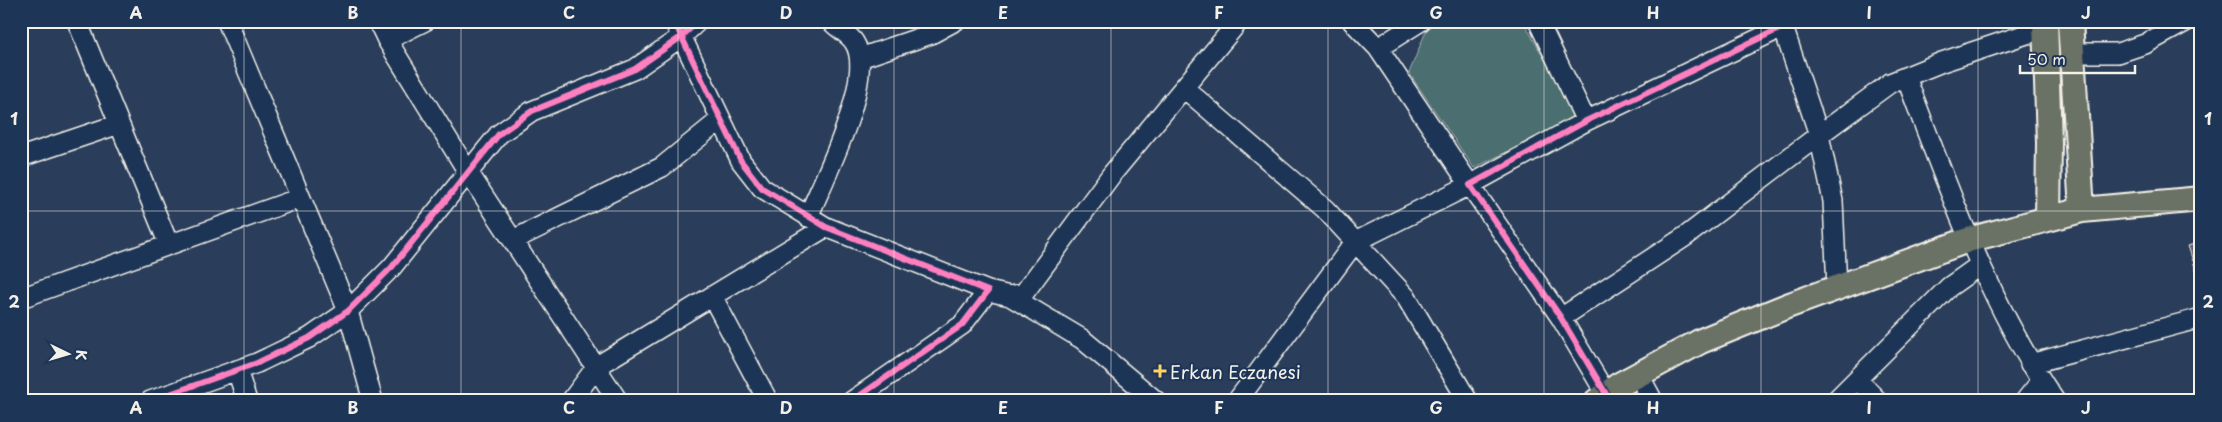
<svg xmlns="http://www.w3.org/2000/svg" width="2222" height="422" viewBox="0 0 2222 422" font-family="'Playpen Sans',sans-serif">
<defs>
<filter id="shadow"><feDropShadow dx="4.5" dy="4.5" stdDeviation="1" flood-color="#0009"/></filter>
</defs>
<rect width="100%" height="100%" fill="#2a3d5b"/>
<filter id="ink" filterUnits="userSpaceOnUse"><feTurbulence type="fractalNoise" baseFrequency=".02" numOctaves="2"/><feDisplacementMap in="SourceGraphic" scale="10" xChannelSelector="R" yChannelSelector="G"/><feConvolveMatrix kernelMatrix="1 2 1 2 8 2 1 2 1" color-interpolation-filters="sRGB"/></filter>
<g filter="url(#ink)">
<path fill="#4b6e70" stroke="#a0b0ac" d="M1440 21H1523L1577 117 1474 168 1409 73 1428 26Z"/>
<path fill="#605f6a" stroke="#f4f1e8" filter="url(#shadow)" d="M2201 242V275L2198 276 2188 246Z"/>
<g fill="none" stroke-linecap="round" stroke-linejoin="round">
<g stroke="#f4f1e8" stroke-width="22">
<path id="minor" d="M77 21 169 245
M227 21 348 311 373 401
M378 21 387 40 468 172 618 401
M674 21 741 161 762 188 826 227 988 291 962 325 852 401
M1538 21 1586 121
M1781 21 1819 135 1833 201 1837 288
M387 40 425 21
M1378 48 1421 21
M2071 53H2118L2145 44 2187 21
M860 58 931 34 955 21
M1906 77C1948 188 1988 302 2055 401
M1184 88 1325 209 1406 297 1468 401
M21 157 119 124
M808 217C823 181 877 76 854 42 849 34 837 28 831 21
M513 240 662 167 720 120
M988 291 1010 296 1024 293 1112 174 1239 21
M712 296 768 401
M1010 296 1082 339 1156 401
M21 298 300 198
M1561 318 1686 236 1819 135 1890 83 1942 62 2045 28
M2030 364 2201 318
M237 370 247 401
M1639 375 1653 401
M1857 379 1878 401
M1606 394 1561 318 1470 185 1586 121 1783 27
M150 401 257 363 309 338 348 311 392 267 499 134 532 111 635 69 681 37 698 21
M571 401 597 366 826 227
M1237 401 1355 242 1470 185 1378 48 1352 21
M1835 401 1949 287 1980 265
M2025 401 2041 381"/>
</g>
<g stroke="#f4f1e8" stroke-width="28">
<path id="major" d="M2045 21 2049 143 2048 219
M2070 21 2082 210
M1597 401 1619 385 1701 341 1787 306 1968 240 2082 210 2201 199"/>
</g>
<use href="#minor" stroke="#1d3557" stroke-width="19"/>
<use href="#major" stroke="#6b7165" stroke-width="24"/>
<g stroke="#1d3557" stroke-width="9">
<path id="cycleway" d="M674 21 741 161 762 188 826 227 988 291 962 325 852 401
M1606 394 1561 318 1470 185 1586 121 1783 27
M150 401 257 363 309 338 348 311 392 267 499 134 532 111 635 69 681 37 698 21"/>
</g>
<use href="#cycleway" stroke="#ff80c0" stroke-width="6"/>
</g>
</g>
<path fill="none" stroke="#f4f1e8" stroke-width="1" stroke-opacity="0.55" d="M244 21V401M461 21V401M678 21V401M894 21V401M1111 21V401M1328 21V401M1544 21V401M1761 21V401M1978 21V401M21 211H2201"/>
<path fill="#ffd166" stroke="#1d3557" stroke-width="2" d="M1157.5 363.5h5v5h5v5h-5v5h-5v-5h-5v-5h5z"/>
<g text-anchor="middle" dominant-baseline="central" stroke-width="4" stroke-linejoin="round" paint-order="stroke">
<g font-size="18" fill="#f4f1e8" stroke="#1d3557" text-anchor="start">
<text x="1170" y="371">Erkan Eczanesi</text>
</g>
</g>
<rect width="2222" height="422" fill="none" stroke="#1d3557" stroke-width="55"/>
<g transform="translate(68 354) rotate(95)" stroke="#1d3557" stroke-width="4" paint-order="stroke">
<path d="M0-4L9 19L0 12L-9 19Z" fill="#f4f1e8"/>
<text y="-8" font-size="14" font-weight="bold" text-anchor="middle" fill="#f4f1e8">K</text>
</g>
<path d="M2020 65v8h115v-8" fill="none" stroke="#f4f1e8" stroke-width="2.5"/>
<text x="2027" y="65" font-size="15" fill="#f4f1e8" stroke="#1d3557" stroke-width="4" paint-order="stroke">50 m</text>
<rect x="28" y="28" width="2166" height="366" fill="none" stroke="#f4f1e8" stroke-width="2"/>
<g font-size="16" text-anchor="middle" font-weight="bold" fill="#f4f1e8">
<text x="136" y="19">A</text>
<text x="353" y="19">B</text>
<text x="569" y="19">C</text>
<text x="786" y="19">D</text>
<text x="1003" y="19">E</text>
<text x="1219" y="19">F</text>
<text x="1436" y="19">G</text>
<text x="1653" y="19">H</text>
<text x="1869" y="19">I</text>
<text x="2086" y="19">J</text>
<text x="14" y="125">1</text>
<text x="2208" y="125">1</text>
<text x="14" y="308">2</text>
<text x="2208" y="308">2</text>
<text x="136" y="414">A</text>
<text x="353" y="414">B</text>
<text x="569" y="414">C</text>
<text x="786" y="414">D</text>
<text x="1003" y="414">E</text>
<text x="1219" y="414">F</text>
<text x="1436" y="414">G</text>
<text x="1653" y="414">H</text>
<text x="1869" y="414">I</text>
<text x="2086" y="414">J</text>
</g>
</svg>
